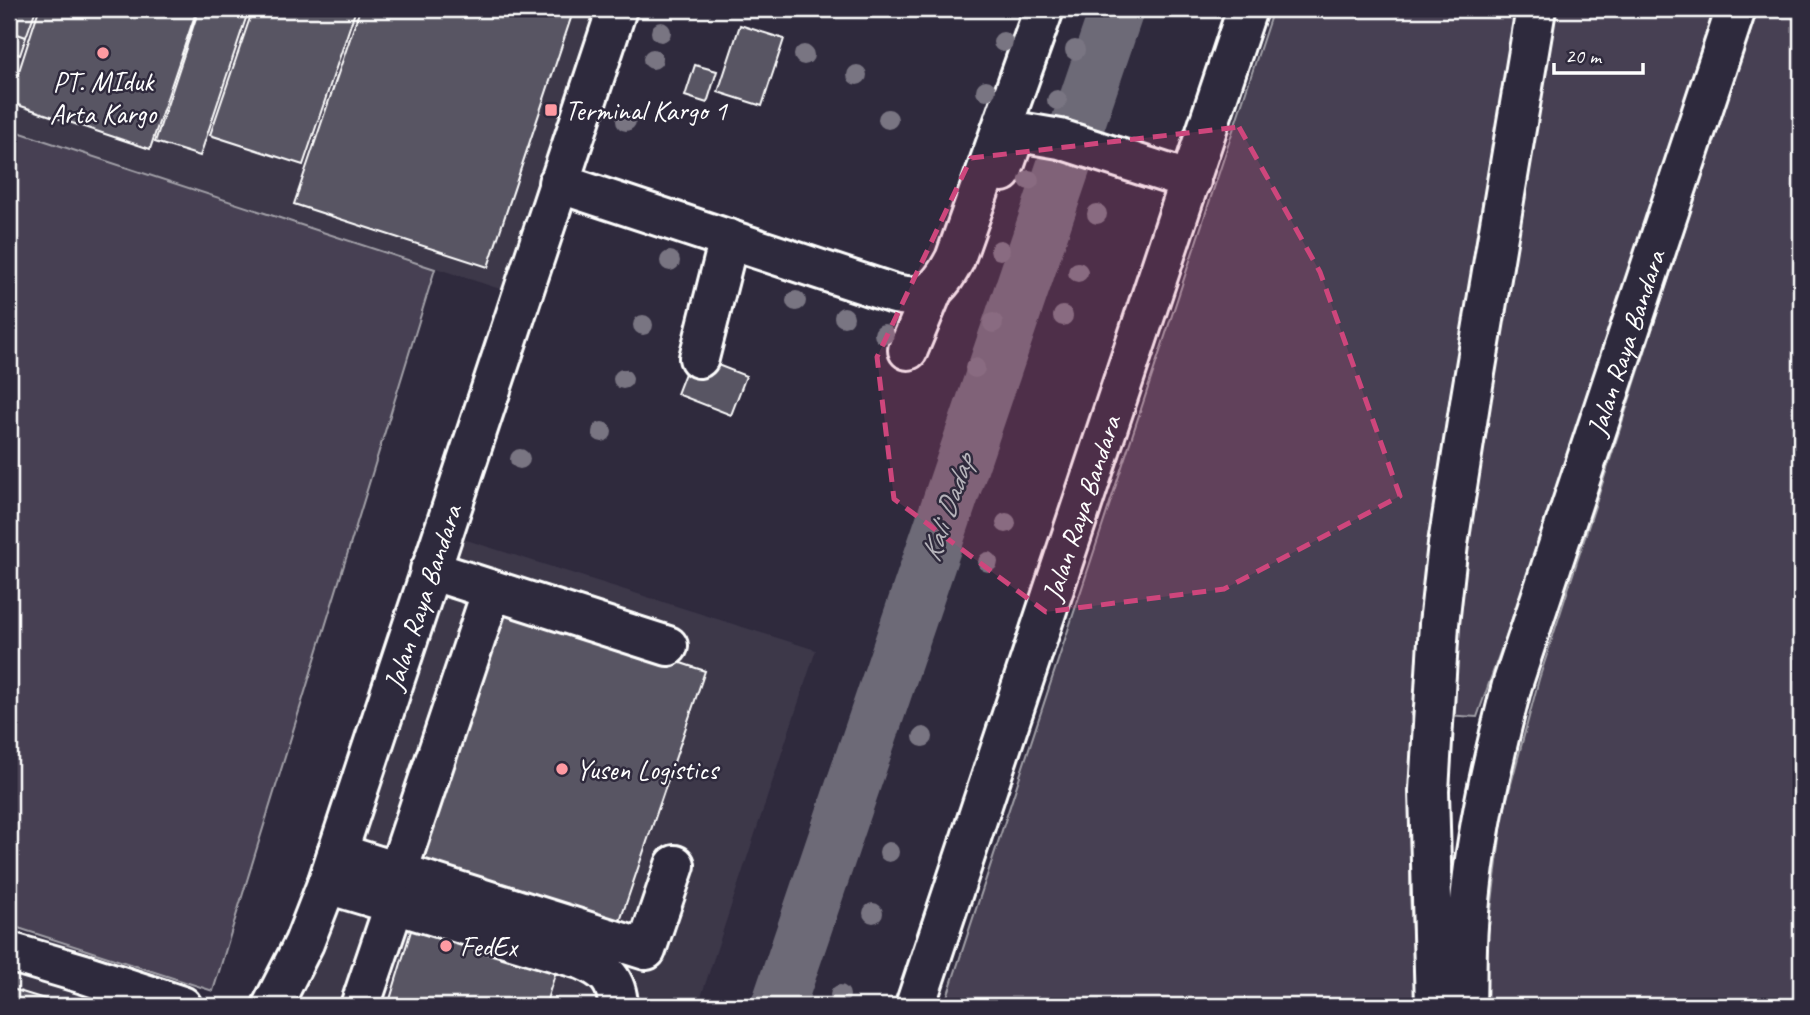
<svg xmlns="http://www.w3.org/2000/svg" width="1810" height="1015" viewBox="0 0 1810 1015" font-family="Caveat,sans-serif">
<rect width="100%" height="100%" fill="#2f2a3d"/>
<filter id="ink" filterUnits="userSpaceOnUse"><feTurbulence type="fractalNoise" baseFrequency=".0143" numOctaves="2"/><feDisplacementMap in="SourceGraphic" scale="14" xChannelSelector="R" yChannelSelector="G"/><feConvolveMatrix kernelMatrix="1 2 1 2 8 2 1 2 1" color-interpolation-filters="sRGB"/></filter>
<g filter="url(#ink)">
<path fill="#3c3749" d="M9 9H602L503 290 9 129Z
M422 526 816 650 698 1006H253L305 897Z
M9 936 229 1006H9Z"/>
<path fill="#464152" stroke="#a2a0a8" stroke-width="2" d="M1273 9H1714L1565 470 1477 717 1411 713 1410 894 1416 1006H944Z
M1756 9H1801V1006H1487V942L1503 814 1539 679Z
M9 129 435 269 213 991 9 925Z"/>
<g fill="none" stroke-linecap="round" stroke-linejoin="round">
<path stroke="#6d6a77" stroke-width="54" d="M778 1006 1117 9"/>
</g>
<path fill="#595564" stroke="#fff" stroke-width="2" d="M9 9H36L26 37 9 31Z
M39 9H197L150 149 9 102Z
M199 9H249L200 156 155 142Z
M253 9H356L303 165 210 135Z
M360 9H574L488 267 294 204Z
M740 25 784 39 762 106 718 92Z
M9 31 26 37 20 55 9 51Z
M695 65 717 71 707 103 685 96Z
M692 355 746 376 731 415 677 394Z
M508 606 705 671 616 933 420 867Z
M413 924 557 968 545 1006H388Z
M9 988 67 1006H9Z"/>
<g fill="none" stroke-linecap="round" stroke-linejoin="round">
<g stroke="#fff" stroke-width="44">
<g id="minor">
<path d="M1002 172 1014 138 1025 133 1060 139 1191 181"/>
<path d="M558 183 891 293C927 303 939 289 955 259L1044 9"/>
<path d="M908 350 933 290"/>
<path d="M699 358 729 239"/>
<path d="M430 570 668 646"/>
<path d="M337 853 646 950 675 865"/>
<path d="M398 871 492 590"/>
<path d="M327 884 583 960C606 970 617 980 618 1006"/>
<path d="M9 952 84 974 182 1006"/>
<path id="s1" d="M272 1006 304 943 327 884 617 9"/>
<path d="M360 1006 395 903"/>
<path d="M1435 1006 1429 791 1439 624 1448 544 1471 397 1536 9"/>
<path id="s2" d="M1466 1006C1467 980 1466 953 1468 926 1473 845 1492 763 1512 685L1736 9"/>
</g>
</g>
<g stroke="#fff" stroke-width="44">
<g id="major">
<path id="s3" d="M915 1006 1247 9"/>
</g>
</g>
<use href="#minor" stroke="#2f2a3d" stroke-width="38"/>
<use href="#major" stroke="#2f2a3d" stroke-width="38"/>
</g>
<g fill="#797582">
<circle cx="661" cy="32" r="10"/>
<circle cx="1003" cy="42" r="10"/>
<circle cx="1075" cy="50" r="10"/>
<circle cx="804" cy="55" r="10"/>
<circle cx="653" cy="59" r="10"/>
<circle cx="857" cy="75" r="10"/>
<circle cx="986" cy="90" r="10"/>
<circle cx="1057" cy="100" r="10"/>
<circle cx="888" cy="119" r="10"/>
<circle cx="626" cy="121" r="10"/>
<circle cx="1029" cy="180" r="10"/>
<circle cx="1097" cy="214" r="10"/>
<circle cx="1000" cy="250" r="10"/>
<circle cx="670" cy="261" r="10"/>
<circle cx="1078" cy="272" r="10"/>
<circle cx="796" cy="301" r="10"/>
<circle cx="1063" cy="316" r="10"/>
<circle cx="844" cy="317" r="10"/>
<circle cx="993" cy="323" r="10"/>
<circle cx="643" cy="325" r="10"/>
<circle cx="884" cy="334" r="10"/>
<circle cx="975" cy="368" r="10"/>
<circle cx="623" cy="379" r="10"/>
<circle cx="602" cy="432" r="10"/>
<circle cx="520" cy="459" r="10"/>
<circle cx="1006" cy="523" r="10"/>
<circle cx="988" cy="562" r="10"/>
<circle cx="923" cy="737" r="10"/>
<circle cx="889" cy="852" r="10"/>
<circle cx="873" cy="913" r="10"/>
<circle cx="840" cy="995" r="10"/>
</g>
</g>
<path fill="#ce467c" fill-opacity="0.2" stroke="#ce467c" stroke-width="5" stroke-dasharray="14 9" stroke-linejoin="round" d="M1239 127 1320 272 1400 496 1224 589 1046 612 894 499 877 357 971 158Z"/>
<g fill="#ff9aa2" stroke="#2f2a3d" stroke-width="2.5">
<circle cx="103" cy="53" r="7"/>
<rect x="544" y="103" width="14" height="14" rx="3.5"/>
<circle cx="562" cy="769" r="7"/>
<circle cx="446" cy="946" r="7"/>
</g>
<g text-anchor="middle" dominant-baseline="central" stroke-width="5" stroke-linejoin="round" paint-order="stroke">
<g font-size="28" fill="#fff" stroke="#2f2a3d" text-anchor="start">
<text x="103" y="81" text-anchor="middle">PT. MIduk<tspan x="103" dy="32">Arta Kargo</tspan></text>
<text x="565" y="110">Terminal Kargo 1</text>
<text x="576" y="769">Yusen Logistics</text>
<text x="460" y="946">FedEx</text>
</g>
<g font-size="28" fill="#fff" stroke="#2f2a3d">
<text stroke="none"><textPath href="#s2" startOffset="686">Jalan Raya Bandara</textPath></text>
<text stroke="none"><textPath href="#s3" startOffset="525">Jalan Raya Bandara</textPath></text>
<text stroke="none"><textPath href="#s1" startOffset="436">Jalan Raya Bandara</textPath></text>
</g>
<g font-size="30" font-style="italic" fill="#b6b4bb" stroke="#2f2a3d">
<text transform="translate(947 508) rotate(-71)">Kali Dadap</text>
</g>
</g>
<rect width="1810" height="1015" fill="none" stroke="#2f2a3d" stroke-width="35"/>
<rect x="18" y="18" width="1775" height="980" fill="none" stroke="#fff" stroke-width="2.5" filter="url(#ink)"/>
<path d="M1554 63v10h89v-10" fill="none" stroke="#ffffff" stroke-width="3.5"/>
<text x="1565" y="63" font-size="21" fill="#ffffff" stroke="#2f2a3d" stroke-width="5" paint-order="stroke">20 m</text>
</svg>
